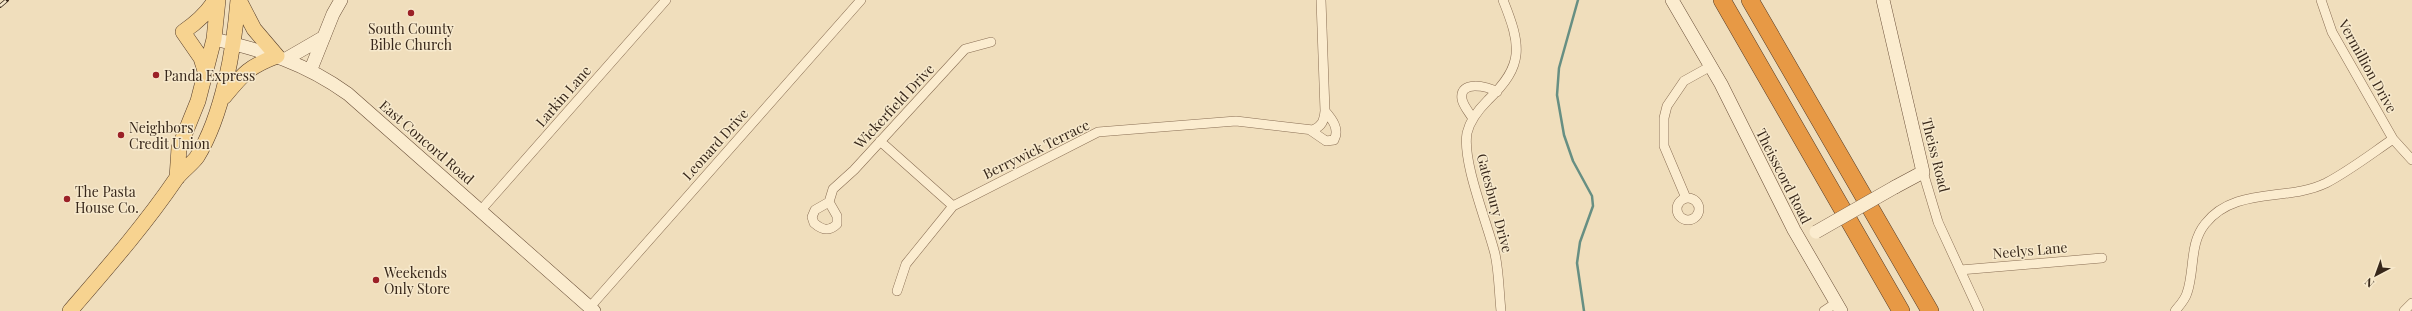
<svg xmlns="http://www.w3.org/2000/svg" width="2412" height="311" viewBox="0 0 2412 311" font-family="'Playfair Display',serif">
<rect width="100%" height="100%" fill="#f0debc"/>
<g fill="none" stroke-linecap="round" stroke-linejoin="round">
<path stroke="#678f83" stroke-width="2.5" d="M1578 0 1559 68 1557 95 1564 135 1573 161 1592 196 1593 206 1580 242 1577 263 1584 311"/>
<g stroke="#896e54" stroke-width="10">
<path id="street" d="M2321 0 2332 32 2393 139 2412 160
M1473 119C1470 113 1463 106 1462 99 1459 80 1487 86 1497 92
M1310 130 1326 141 1334 140C1340 129 1332 119 1325 111
M880 141 953 206
M1923 172 1938 222 1979 311
M1686 198 1664 146V118L1667 106 1684 81 1711 66
M1677 209a11 11 0 1 1 22 0a11 11 0 1 1-22 0Z
M829 202 815 210 812 217 814 223C822 230 829 232 837 224V216L829 202 833 189 854 170 965 49 991 42
M481 210 666 0
M1960 270 2102 258
M897 291 906 264 953 206 1098 132 1236 121 1313 130C1322 126 1324 121 1325 111L1321 0
M590 307 861 0
M1501 311C1499 292 1499 272 1495 254 1487 222 1462 162 1467 133 1470 120 1479 109 1488 100 1525 65 1521 45 1503 0
M1824 311 1836 303
M2175 311C2179 306 2185 300 2187 293 2195 270 2189 244 2205 224 2235 186 2287 202 2326 183 2349 171 2371 154 2393 139
M2404 311 2412 303"/>
</g>
<g stroke="#6a4f38" stroke-width="14">
<path id="secondary" d="M1672 0 1721 84 1794 230 1841 311
M1883 0 1923 172 1895 187
M214 39C265 51 305 63 348 94L594 311
M286 59 324 37
M311 69 333 14 341 0"/>
</g>
<g stroke="#553c29" stroke-width="16">
<path id="primary" d="M206 74 201 58 183 32C196 23 207 14 215 0
M224 97C243 74 248 67 277 56L254 29 239 0
M177 178 179 148 198 101 214 39 218 0
M70 311C107 268 144 226 176 179 182 171 191 165 197 157 223 115 234 49 238 0"/>
</g>
<g stroke="#553c29" stroke-width="18">
<path id="highway" d="M1722 0 1901 311
M1750 0 1930 311"/>
</g>
<use href="#street" stroke="#fbeccf" stroke-width="9"/>
<use href="#secondary" stroke="#fbeccf" stroke-width="13"/>
<use href="#primary" stroke="#f7d390" stroke-width="15"/>
<use href="#highway" stroke="#e79945" stroke-width="17"/>
<g stroke="#37271a" stroke-width="4">
<path id="rail" d="M0 6 7 0"/>
</g>
<use href="#rail" stroke="#f7e9cc" stroke-width="2.5" stroke-dasharray="8" stroke-linecap="butt"/>
<g stroke="#6a4f38" stroke-width="14" stroke-linecap="butt">
<path id="secondary-bridge" d="M1816 232 1895 187"/>
</g>
<use href="#secondary-bridge" stroke="#fbeccf" stroke-width="13"/>
</g>
<g fill="#9b2127" stroke="#f7e9cc" stroke-width="1.5">
<circle cx="411" cy="13" r="4"/>
<circle cx="156" cy="75" r="4"/>
<circle cx="121" cy="135" r="4"/>
<circle cx="67" cy="199" r="4"/>
<circle cx="376" cy="280" r="4"/>
</g>
<g text-anchor="middle" dominant-baseline="central" stroke-width="3" stroke-linejoin="round" paint-order="stroke">
<g font-size="14" fill="#37271a" stroke="#f7e9cc" text-anchor="start">
<text x="411" y="28" text-anchor="middle">South County<tspan x="411" dy="16">Bible Church</tspan></text>
<text x="164" y="75">Panda Express</text>
<text x="129" y="127">Neighbors<tspan x="129" dy="16">Credit Union</tspan></text>
<text x="75" y="191">The Pasta<tspan x="75" dy="16">House Co.</tspan></text>
<text x="384" y="272">Weekends<tspan x="384" dy="16">Only Store</tspan></text>
</g>
<g font-size="14" fill="#37271a" stroke="#f7e9cc">
<text transform="translate(2368 66) rotate(61)">Vermillion Drive</text>
<text transform="translate(563 96) rotate(-49)">Larkin Lane</text>
<text transform="translate(894 106) rotate(-47)">Wickerfield Drive</text>
<text transform="translate(427 142) rotate(41)">East Concord Road</text>
<text transform="translate(715 144) rotate(-48)">Leonard Drive</text>
<text transform="translate(1036 149) rotate(-26)">Berrywick Terrace</text>
<text transform="translate(1936 155) rotate(76)">Theiss Road</text>
<text transform="translate(1784 176) rotate(63)">Theisscord Road</text>
<text transform="translate(1495 203) rotate(75)">Gatesbury Drive</text>
<text transform="translate(2030 250) rotate(-5)">Neelys Lane</text>
</g>
</g>
<g transform="translate(2376 275) rotate(221)" stroke="#f7e9cc" stroke-width="3" paint-order="stroke">
<path d="M0-3L7 15L0 10L-7 15Z" fill="#37271a"/>
<text y="-6" font-size="11" font-weight="bold" text-anchor="middle" fill="#37271a">N</text>
</g>
</svg>
